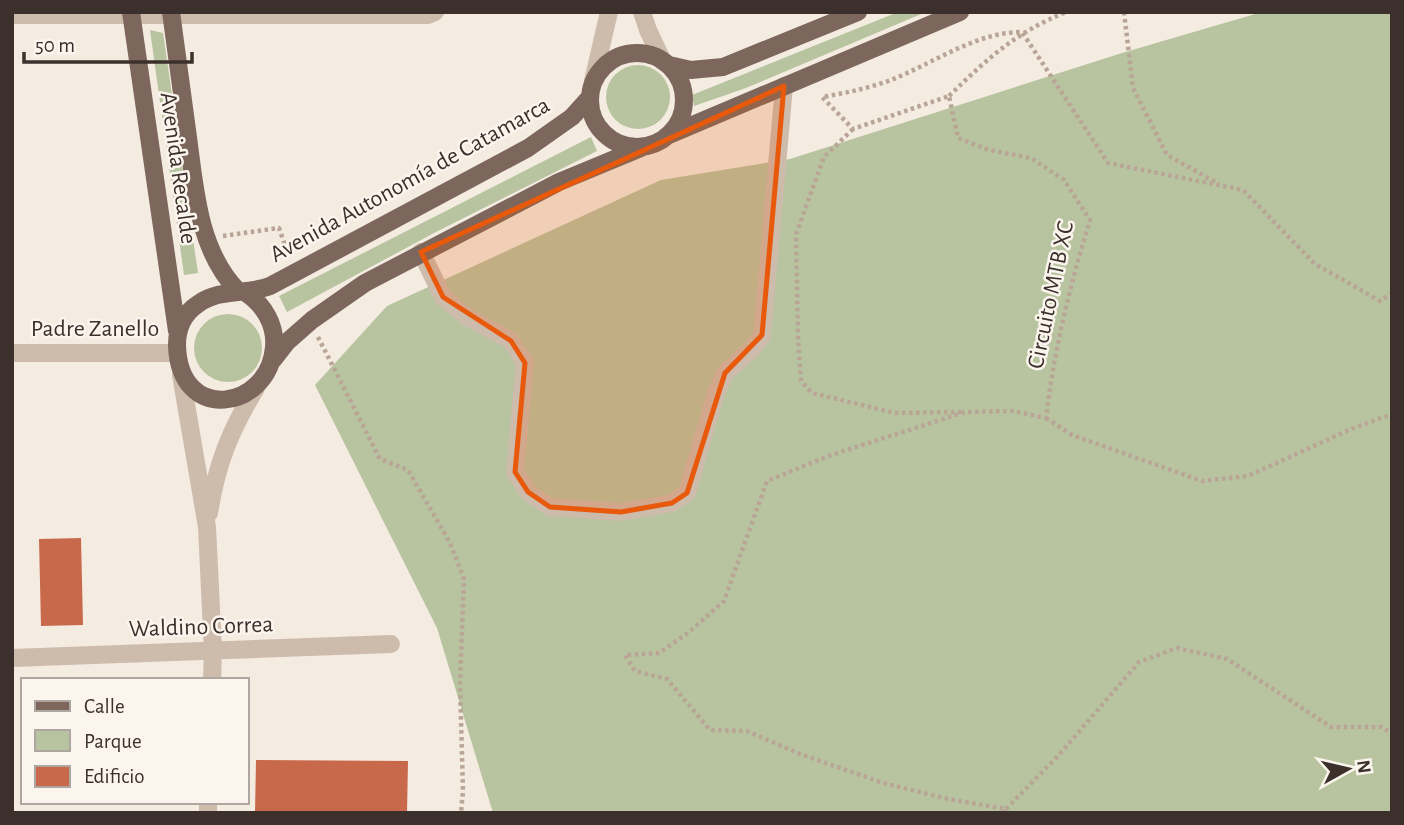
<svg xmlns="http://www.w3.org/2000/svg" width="1404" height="825" viewBox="0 0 1404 825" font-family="'Alegreya Sans',sans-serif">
<rect width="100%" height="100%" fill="#f4ebe1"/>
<path fill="#b8c4a0" d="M898 12H926L746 88 694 106 692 95Z
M1262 12H1392V813H493L437 628 315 385 387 306 661 180 790 159 1122 53Z
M150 30 163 33 198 273 184 275Z
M606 97a32 32 0 1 1 64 0a32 32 0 1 1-64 0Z
M591 137 597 151 434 233 287 312 279 296Z
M194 348a34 34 0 1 1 68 0a34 34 0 1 1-68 0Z"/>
<path fill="#c8694b" d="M81 538 83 625 41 626 39 539Z
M256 760 408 761 407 813H255Z"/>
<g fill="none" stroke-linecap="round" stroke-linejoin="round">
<path stroke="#b9a596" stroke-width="4.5" stroke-dasharray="3.5 3.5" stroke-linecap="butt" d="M1124 12 1133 88 1167 155 1219 184
M949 96C988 58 1015 33 1066 12
M853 129 824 157 796 234 798 339 801 381 812 393 895 413 961 412
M223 236 279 228 289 257
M318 337 380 459 408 470 450 543 464 579 460 684 463 791 461 813
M1046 418 1072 435 1202 481 1248 476 1351 429 1392 414
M1006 809 1058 756 1139 662 1177 648 1227 659 1331 727H1382L1392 734
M1005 813 1006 809 948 799 883 783 800 754 747 731 710 730 667 679 635 671 625 655 659 653 688 633 724 601 767 481 831 455 965 412 1013 411 1046 418C1054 350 1070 285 1090 220L1064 180 1031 158 989 150 958 138 949 96 853 129 822 97C846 93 869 88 891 80 934 63 976 32 1022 32L1108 163 1243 190 1315 264 1380 301 1392 293"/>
<path stroke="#cdbbac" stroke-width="18" d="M642 12 648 30 663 62
M12 15H428L435 12
M593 81 609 12
M421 252 443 297 466 316 511 341 525 363 515 472 528 492 550 507 621 512 672 503 687 493 716 393 725 373 752 349 762 335 784 86
M12 353H177
M181 375 207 527 213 651 212 680
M209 513C217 463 230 431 256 388
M12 658 391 644
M208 813V802"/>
<path stroke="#7d675c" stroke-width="18" d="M131 12 177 331
M171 12C176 51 182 91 187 130 195 186 197 249 238 291
M590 100a47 47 0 1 1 94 0a47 47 0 1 1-94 0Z
M669 65 691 70 723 67 858 12
M669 135 960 12
M246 293C264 305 276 325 274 347 269 410 179 425 177 345 177 328 183 314 198 304 220 288 246 295 270 286L528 148 572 117 590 97
M273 360 287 342 312 320 365 283 559 182 641 148"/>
</g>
<path fill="#e8590c" fill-opacity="0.2" stroke="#e8590c" stroke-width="5" stroke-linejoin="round" d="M784 86 762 335 725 373 687 493 672 503 621 512 550 507 528 492 515 472 525 363 511 341 443 297 421 252Z"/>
<g text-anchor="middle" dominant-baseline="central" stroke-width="5" stroke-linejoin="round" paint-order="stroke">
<g font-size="24" fill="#3b302b" stroke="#fbf5ee">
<text transform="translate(178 168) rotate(82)">Avenida Recalde</text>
<text transform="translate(410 180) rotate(-29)">Avenida Autonomía de Catamarca</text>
<text transform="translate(1051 295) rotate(-78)">Circuito MTB XC</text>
<text x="95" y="329">Padre Zanello</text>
<text transform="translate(201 627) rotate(-2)">Waldino Correa</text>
</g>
</g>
<rect width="1404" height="825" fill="none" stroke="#3b302b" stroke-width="28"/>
<rect x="21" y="678" width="228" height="126" fill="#fbf5ee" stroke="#aea6a0" stroke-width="2"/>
<rect x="35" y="701" width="35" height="10" fill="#7d675c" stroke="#aea6a0" stroke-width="2"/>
<text x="84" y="713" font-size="21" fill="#3b302b">Calle</text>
<rect x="35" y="730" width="35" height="21" fill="#b8c4a0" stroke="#aea6a0" stroke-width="2"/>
<text x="84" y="748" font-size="21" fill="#3b302b">Parque</text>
<rect x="35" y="766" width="35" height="21" fill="#c8694b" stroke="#aea6a0" stroke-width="2"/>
<text x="84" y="783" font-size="21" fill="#3b302b">Edificio</text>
<g transform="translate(1348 769) rotate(82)" stroke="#fbf5ee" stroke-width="5" paint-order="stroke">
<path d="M0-5L12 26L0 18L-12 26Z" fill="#3b302b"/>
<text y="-10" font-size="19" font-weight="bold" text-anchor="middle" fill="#3b302b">N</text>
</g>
<path d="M24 52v10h168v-10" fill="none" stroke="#3b302b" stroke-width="3.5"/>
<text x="35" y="52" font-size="21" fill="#3b302b" stroke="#fbf5ee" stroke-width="5" paint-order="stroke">50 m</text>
</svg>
